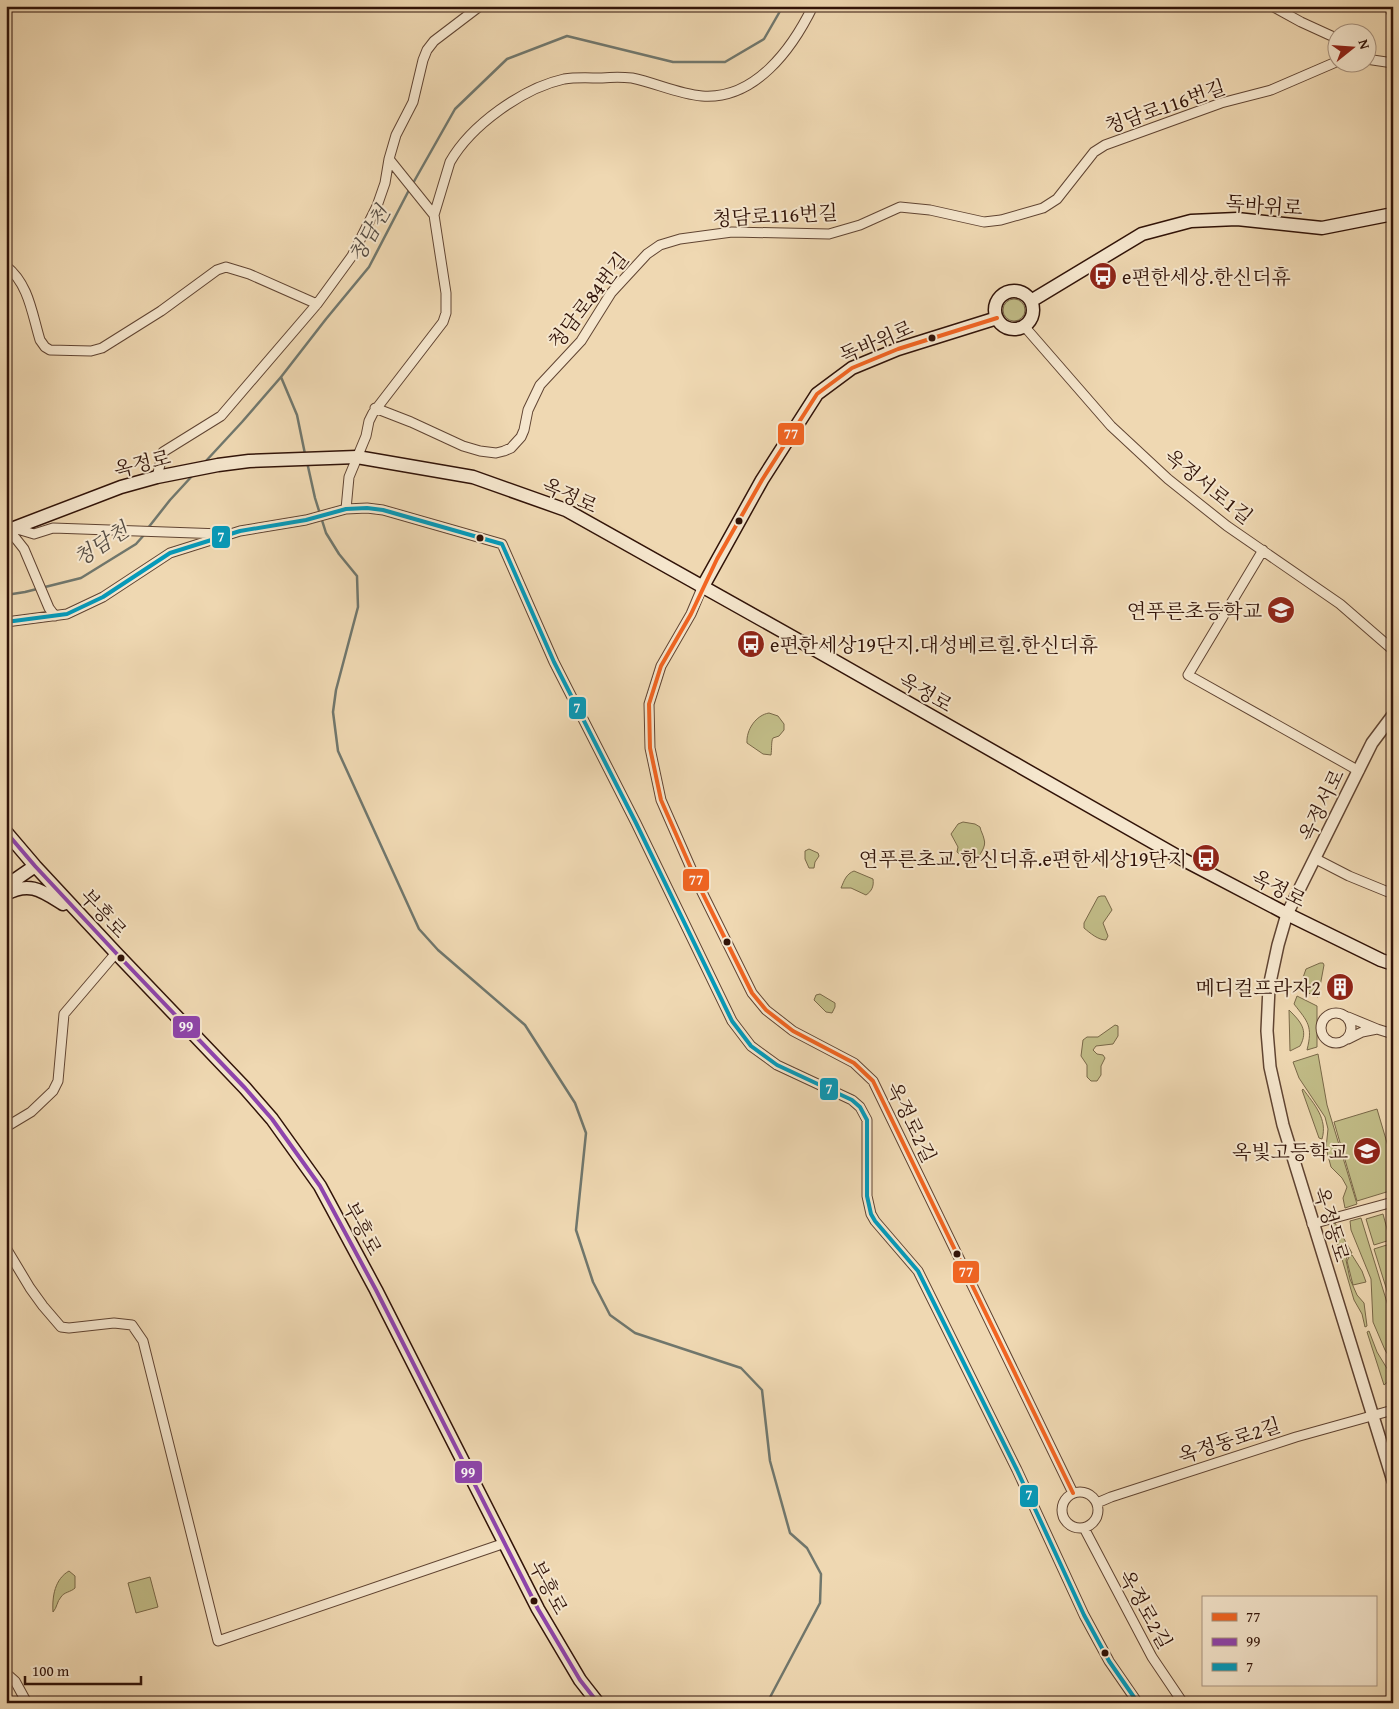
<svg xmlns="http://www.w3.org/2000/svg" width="1399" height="1709" viewBox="0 0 1399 1709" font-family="'Gentium Book Plus','Noto Serif KR',serif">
<rect width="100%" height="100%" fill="#efd8b2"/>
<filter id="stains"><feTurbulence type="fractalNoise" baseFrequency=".004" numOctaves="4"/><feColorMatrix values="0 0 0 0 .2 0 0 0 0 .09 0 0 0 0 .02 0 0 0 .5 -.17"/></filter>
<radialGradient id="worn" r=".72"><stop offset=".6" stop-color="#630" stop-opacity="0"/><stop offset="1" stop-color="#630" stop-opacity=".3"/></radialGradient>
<path fill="#c1bc87" stroke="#796848" d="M1003 310a11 11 0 1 1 22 0a11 11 0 1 1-22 0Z
M769 713 778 716 784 724V730L779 736 773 738C771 741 772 749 771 755L763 754 747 743C746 730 756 715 769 713Z
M963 822 975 824 980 827C981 832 983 834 984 839 987 847 979 855 975 862L969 863 957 852 958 847 951 834 958 824Z
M809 849 818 853 819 856 815 862 814 868H809L805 859V851Z
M854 871 873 879C874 886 872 891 866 895L851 888H841C844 881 846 874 854 871Z
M1101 896H1105L1112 910 1103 923 1108 936 1106 940C1098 940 1090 933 1084 928V923L1098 897Z
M1320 963H1323L1324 965 1318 997 1299 989 1306 969Z
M820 994 835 1003V1007L832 1013 826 1012 814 1000 816 995Z
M1297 996 1317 1006V1047L1307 1050C1313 1026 1308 1022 1294 1004Z
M1289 1010C1300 1021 1309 1030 1300 1046L1290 1051Z
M1115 1025 1118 1026V1036L1113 1044 1096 1046 1093 1050 1097 1054 1103 1055 1105 1058 1101 1066V1075L1097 1081H1091L1087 1077V1065L1081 1056 1083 1040 1087 1037H1098Z
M1318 1054 1327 1105 1357 1204 1345 1208 1343 1198 1347 1187 1342 1178 1331 1167 1326 1148 1328 1129 1325 1117 1299 1078 1293 1062Z
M1303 1089C1314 1104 1328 1119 1322 1139L1319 1138 1302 1090Z
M1377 1109 1393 1163V1190L1357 1201 1334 1122Z
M1383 1214 1390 1240 1374 1245 1366 1219Z
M1361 1218 1393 1322V1363L1385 1350 1373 1322 1371 1279 1351 1230 1350 1221Z
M1335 1223 1352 1253 1348 1255 1346 1260 1350 1279 1357 1295 1364 1303 1367 1326 1365 1327 1362 1314 1354 1300 1332 1225Z
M1393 1243V1310L1374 1249Z
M1350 1255H1352L1362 1271 1366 1282 1353 1285 1347 1261Z
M1369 1331 1377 1352 1391 1375V1379L1384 1385 1367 1332Z
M69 1571 75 1576V1588C71 1592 64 1592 61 1597 57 1601 57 1608 53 1612 52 1596 55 1579 69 1571Z
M150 1577 158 1607 136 1613 128 1583Z"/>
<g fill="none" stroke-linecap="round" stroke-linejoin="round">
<path stroke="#70776d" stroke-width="2.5" d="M412 185 455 109 507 59 567 36 673 62H725L764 39 783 6
M281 377 297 415 305 454
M205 462 242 422 281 377 326 319 369 267 409 190
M307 462 315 498 326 533 339 554 357 576 358 607 336 690 333 712 338 751 419 929 438 950 525 1025 575 1103 586 1133 576 1230 593 1282 610 1315 635 1333 741 1368 762 1390 770 1461 790 1533 807 1548 821 1574 820 1603 767 1703
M148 528 170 500 193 475
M6 595 25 592 81 578 136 544 144 535"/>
<g stroke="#604432" stroke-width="11">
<path id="minor" d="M1272 6 1301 22 1336 38
M1389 6 1393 15
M1366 59 1393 63
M434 215 450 162C471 125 523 88 564 79 576 77 590 78 602 78 612 77 623 77 632 78 656 83 678 94 702 96 755 100 792 49 813 6
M6 266C29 284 32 314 40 340L45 347 50 350 91 351 102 348 161 311 217 270 226 267 249 274 317 304
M1024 326 1111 426 1168 479 1227 526 1340 604 1393 650
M375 408 411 422 463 446 480 451 496 453 504 451 511 448 521 437 524 430 528 410 540 385 581 341 611 293 647 254 660 245 680 239 732 232 829 234 860 225 900 207 930 210 984 222 1001 220 1043 208 1057 199 1094 152 1105 145 1221 103 1271 90 1336 62
M157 477 163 452 221 416 317 304 352 256 377 206 385 183 389 159 396 135 413 102 423 60 427 50 434 41 480 6
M346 509 349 477 366 436 369 421 373 413 443 322 446 313V293L434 215 389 159
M14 528 34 534 53 528 222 534
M9 530 24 549 49 608 55 616
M1263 550 1188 675 1359 771
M702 588 691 614 661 666 649 704 650 748 661 800 697 882 752 993 766 1010 793 1031 854 1063 873 1081 1073 1493
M6 622 67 614 103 597 170 553 240 531 306 520 346 509 367 508 383 510 502 544 554 662 636 823 732 1021 751 1046 777 1065 852 1100 860 1107 867 1120V1196L871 1214 875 1221 918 1271 1017 1470 1084 1615 1109 1661 1138 1703
M1316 859 1349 876 1393 894
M1321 1028a15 15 0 1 1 30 0a15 15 0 1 1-30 0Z
M1348 1017 1377 1029 1362 1032 1348 1039
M1377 1029 1393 1034
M6 1127 31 1112 53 1091 58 1081 64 1014 116 953
M1312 1224 1393 1202
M6 1248 30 1288 43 1306 61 1327 69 1328 114 1323 132 1325 143 1341 218 1641 505 1543
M1062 1510a18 18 0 1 1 36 0a18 18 0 1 1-36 0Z
M1097 1503 1111 1497 1296 1437 1393 1410
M1084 1528 1152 1657 1183 1703
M6 1673 15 1681 27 1703"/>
</g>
<g stroke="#604432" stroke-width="14">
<path id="tertiary" d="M1393 715 1372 743 1287 914 1278 945 1269 987 1267 1031 1270 1067 1283 1125 1393 1481"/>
</g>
<g stroke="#311308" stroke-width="15">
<path id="secondary" d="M995 310a19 19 0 1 1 38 0a19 19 0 1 1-38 0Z
M1031 301 1142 234 1191 221 1237 219 1322 228 1393 214
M6 531 121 487 157 477 218 465 249 461 357 457 473 477 566 510 805 644 1184 860 1287 914 1381 960 1393 964
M702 588 762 480 817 394 852 368 898 349 997 318
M6 832 35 866 116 953 245 1088 272 1119 320 1186 376 1290 538 1609 580 1680 598 1703
M6 886 35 866
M6 894C30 881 42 891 63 904"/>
</g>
<use href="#minor" stroke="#f5e6cd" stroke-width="9"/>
<use href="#tertiary" stroke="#f5e6cd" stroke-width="11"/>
<use href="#secondary" stroke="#f5e6cd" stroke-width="12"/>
<g stroke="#f5e6cd" stroke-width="8">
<path id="bus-1" d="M997 318 898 349 852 368 817 394 762 480 717 559 691 614 661 666 649 704 650 748 661 800 697 882 752 993 766 1010 793 1031 854 1063 873 1081 1073 1493"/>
</g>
<g stroke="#f5e6cd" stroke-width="8">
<path id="bus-2" d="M6 832 35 866 116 953 245 1088 272 1119 320 1186 376 1290 538 1609 580 1680 598 1703"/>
</g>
<g stroke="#f5e6cd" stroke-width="8">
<path id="bus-3" d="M6 622 67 614 103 597 170 553 240 531 306 520 346 509 367 508 383 510 502 544 554 662 636 823 732 1021 751 1046 777 1065 852 1100 860 1107 867 1120V1196L871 1214 875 1221 918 1271 1017 1470 1084 1615 1109 1661 1138 1703"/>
</g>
<use href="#bus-1" stroke="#f26522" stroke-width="4"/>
<use href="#bus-2" stroke="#8e44ad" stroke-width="4"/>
<use href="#bus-3" stroke="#059aba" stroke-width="4"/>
</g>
<defs>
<g id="bus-disc" transform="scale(1.4375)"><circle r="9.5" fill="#8f2418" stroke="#f5e6cd"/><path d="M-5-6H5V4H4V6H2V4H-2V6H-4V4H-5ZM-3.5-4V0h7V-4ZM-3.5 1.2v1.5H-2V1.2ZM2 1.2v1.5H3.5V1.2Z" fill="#fff"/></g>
<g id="school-disc" transform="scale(1.4375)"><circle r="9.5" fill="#8f2418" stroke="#f5e6cd"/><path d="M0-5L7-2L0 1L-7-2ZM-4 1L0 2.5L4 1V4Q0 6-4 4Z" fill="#fff"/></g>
<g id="building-disc" transform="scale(1.4375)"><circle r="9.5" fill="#8f2418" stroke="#f5e6cd"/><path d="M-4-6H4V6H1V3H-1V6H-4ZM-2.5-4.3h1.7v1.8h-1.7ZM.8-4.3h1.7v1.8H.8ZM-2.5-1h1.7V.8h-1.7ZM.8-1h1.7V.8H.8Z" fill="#fff"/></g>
</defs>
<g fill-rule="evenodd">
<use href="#bus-disc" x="1103" y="276"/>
<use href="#school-disc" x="1281" y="610"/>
<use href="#bus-disc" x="751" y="644"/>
<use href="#bus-disc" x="1206" y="858"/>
<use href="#building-disc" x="1340" y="987"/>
<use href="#school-disc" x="1367" y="1151"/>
</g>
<g fill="#311308" stroke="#f5e6cd" stroke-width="2">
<circle cx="932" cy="338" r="4.5"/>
<circle cx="739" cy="521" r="4.5"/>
<circle cx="480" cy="538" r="4.5"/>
<circle cx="727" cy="942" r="4.5"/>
<circle cx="121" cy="958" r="4.5"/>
<circle cx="957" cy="1254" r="4.5"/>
<circle cx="534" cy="1601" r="4.5"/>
<circle cx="1105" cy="1653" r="4.5"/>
</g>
<g text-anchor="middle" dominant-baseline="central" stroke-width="4" stroke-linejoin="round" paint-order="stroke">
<g font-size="20" fill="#311308" stroke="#f5e6cd">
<text transform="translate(1165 106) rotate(-19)">청담로116번길</text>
<text transform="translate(1264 205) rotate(4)">독바위로</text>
<text transform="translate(775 215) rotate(-3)">청담로116번길</text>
<text transform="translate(588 300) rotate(-52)">청담로84번길</text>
<text transform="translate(876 341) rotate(-23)">독바위로</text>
<text transform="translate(142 463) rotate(-14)">옥정로</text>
<text transform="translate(1209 486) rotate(39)">옥정서로1길</text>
<text transform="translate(570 495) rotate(24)">옥정로</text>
<text transform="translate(926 692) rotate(30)">옥정로</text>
<text transform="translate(1321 805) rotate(-64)">옥정서로</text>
<text transform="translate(1279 888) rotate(27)">옥정로</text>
<text transform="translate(104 913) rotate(47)">부흥로</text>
<text transform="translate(912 1122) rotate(64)">옥정로2길</text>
<text transform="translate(1332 1224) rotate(73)">옥정동로</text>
<text transform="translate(363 1228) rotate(62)">부흥로</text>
<text transform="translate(1229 1440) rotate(-18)">옥정동로2길</text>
<text transform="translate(549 1587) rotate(62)">부흥로</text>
<text transform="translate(1146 1609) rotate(61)">옥정로2길</text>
</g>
<g font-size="20" fill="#311308" stroke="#f5e6cd" text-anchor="end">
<text x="1122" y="276" text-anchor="start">e편한세상.한신더휴</text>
<text x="1262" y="610">연푸른초등학교</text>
<text x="770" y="644" text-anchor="start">e편한세상19단지.대성베르힐.한신더휴</text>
<text x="1187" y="858">연푸른초교.한신더휴.e편한세상19단지</text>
<text x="1321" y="987">메디컬프라자2</text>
<text x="1348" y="1151">옥빛고등학교</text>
</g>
<g font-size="21" font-style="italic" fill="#564d43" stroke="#f5e6cd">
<text transform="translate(369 234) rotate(-60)">청담천</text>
<text transform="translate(101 544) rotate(-33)">청담천</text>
</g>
</g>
<g stroke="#f5e6cd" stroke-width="2">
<rect x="777" y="422" width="28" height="24" rx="5" fill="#f26522"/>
<rect x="211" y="525" width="20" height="24" rx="5" fill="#059aba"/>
<rect x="568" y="696" width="19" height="24" rx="5" fill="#059aba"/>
<rect x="682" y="868" width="28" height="24" rx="5" fill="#f26522"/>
<rect x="172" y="1015" width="29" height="24" rx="5" fill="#8e44ad"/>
<rect x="819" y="1077" width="20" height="24" rx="5" fill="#059aba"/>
<rect x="952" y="1260" width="28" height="24" rx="5" fill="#f26522"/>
<rect x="454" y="1460" width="29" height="24" rx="5" fill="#8e44ad"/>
<rect x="1019" y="1484" width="20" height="24" rx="5" fill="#059aba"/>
</g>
<g font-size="14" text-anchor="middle" font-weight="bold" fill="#fff">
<text x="791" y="439">77</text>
<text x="221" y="542">7</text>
<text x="577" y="713">7</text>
<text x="696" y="885">77</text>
<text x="186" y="1031">99</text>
<text x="829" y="1094">7</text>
<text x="966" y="1277">77</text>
<text x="468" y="1477">99</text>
<text x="1029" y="1500">7</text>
</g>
<rect width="1399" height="1709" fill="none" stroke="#efd8b2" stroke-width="25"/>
<rect x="8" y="8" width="1384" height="1694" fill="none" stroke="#311308" stroke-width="2.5"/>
<rect x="12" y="12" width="1374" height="1684" fill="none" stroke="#311308"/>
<rect x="1202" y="1596" width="175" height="90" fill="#f5e6cd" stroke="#a7927e"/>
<rect x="1212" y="1613" width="25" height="8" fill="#f26522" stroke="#a7927e"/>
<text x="1246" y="1622" font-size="15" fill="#311308">77</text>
<rect x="1212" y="1638" width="25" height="8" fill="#8e44ad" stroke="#a7927e"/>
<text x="1246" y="1646" font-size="15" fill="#311308">99</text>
<rect x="1212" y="1663" width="25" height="8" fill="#059aba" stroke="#a7927e"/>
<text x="1246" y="1672" font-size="15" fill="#311308">7</text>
<g transform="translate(1352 48) rotate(73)"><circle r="24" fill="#f5e6cd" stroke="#a7927e"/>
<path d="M0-4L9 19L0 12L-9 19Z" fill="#8f2418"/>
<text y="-8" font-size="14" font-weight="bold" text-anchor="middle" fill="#311308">N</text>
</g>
<path d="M25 1676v8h116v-8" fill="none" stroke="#311308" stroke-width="2.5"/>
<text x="32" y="1676" font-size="15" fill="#311308" stroke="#f5e6cd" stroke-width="4" paint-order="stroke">100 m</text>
<rect width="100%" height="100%" filter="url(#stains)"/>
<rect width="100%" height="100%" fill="url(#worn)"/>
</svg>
